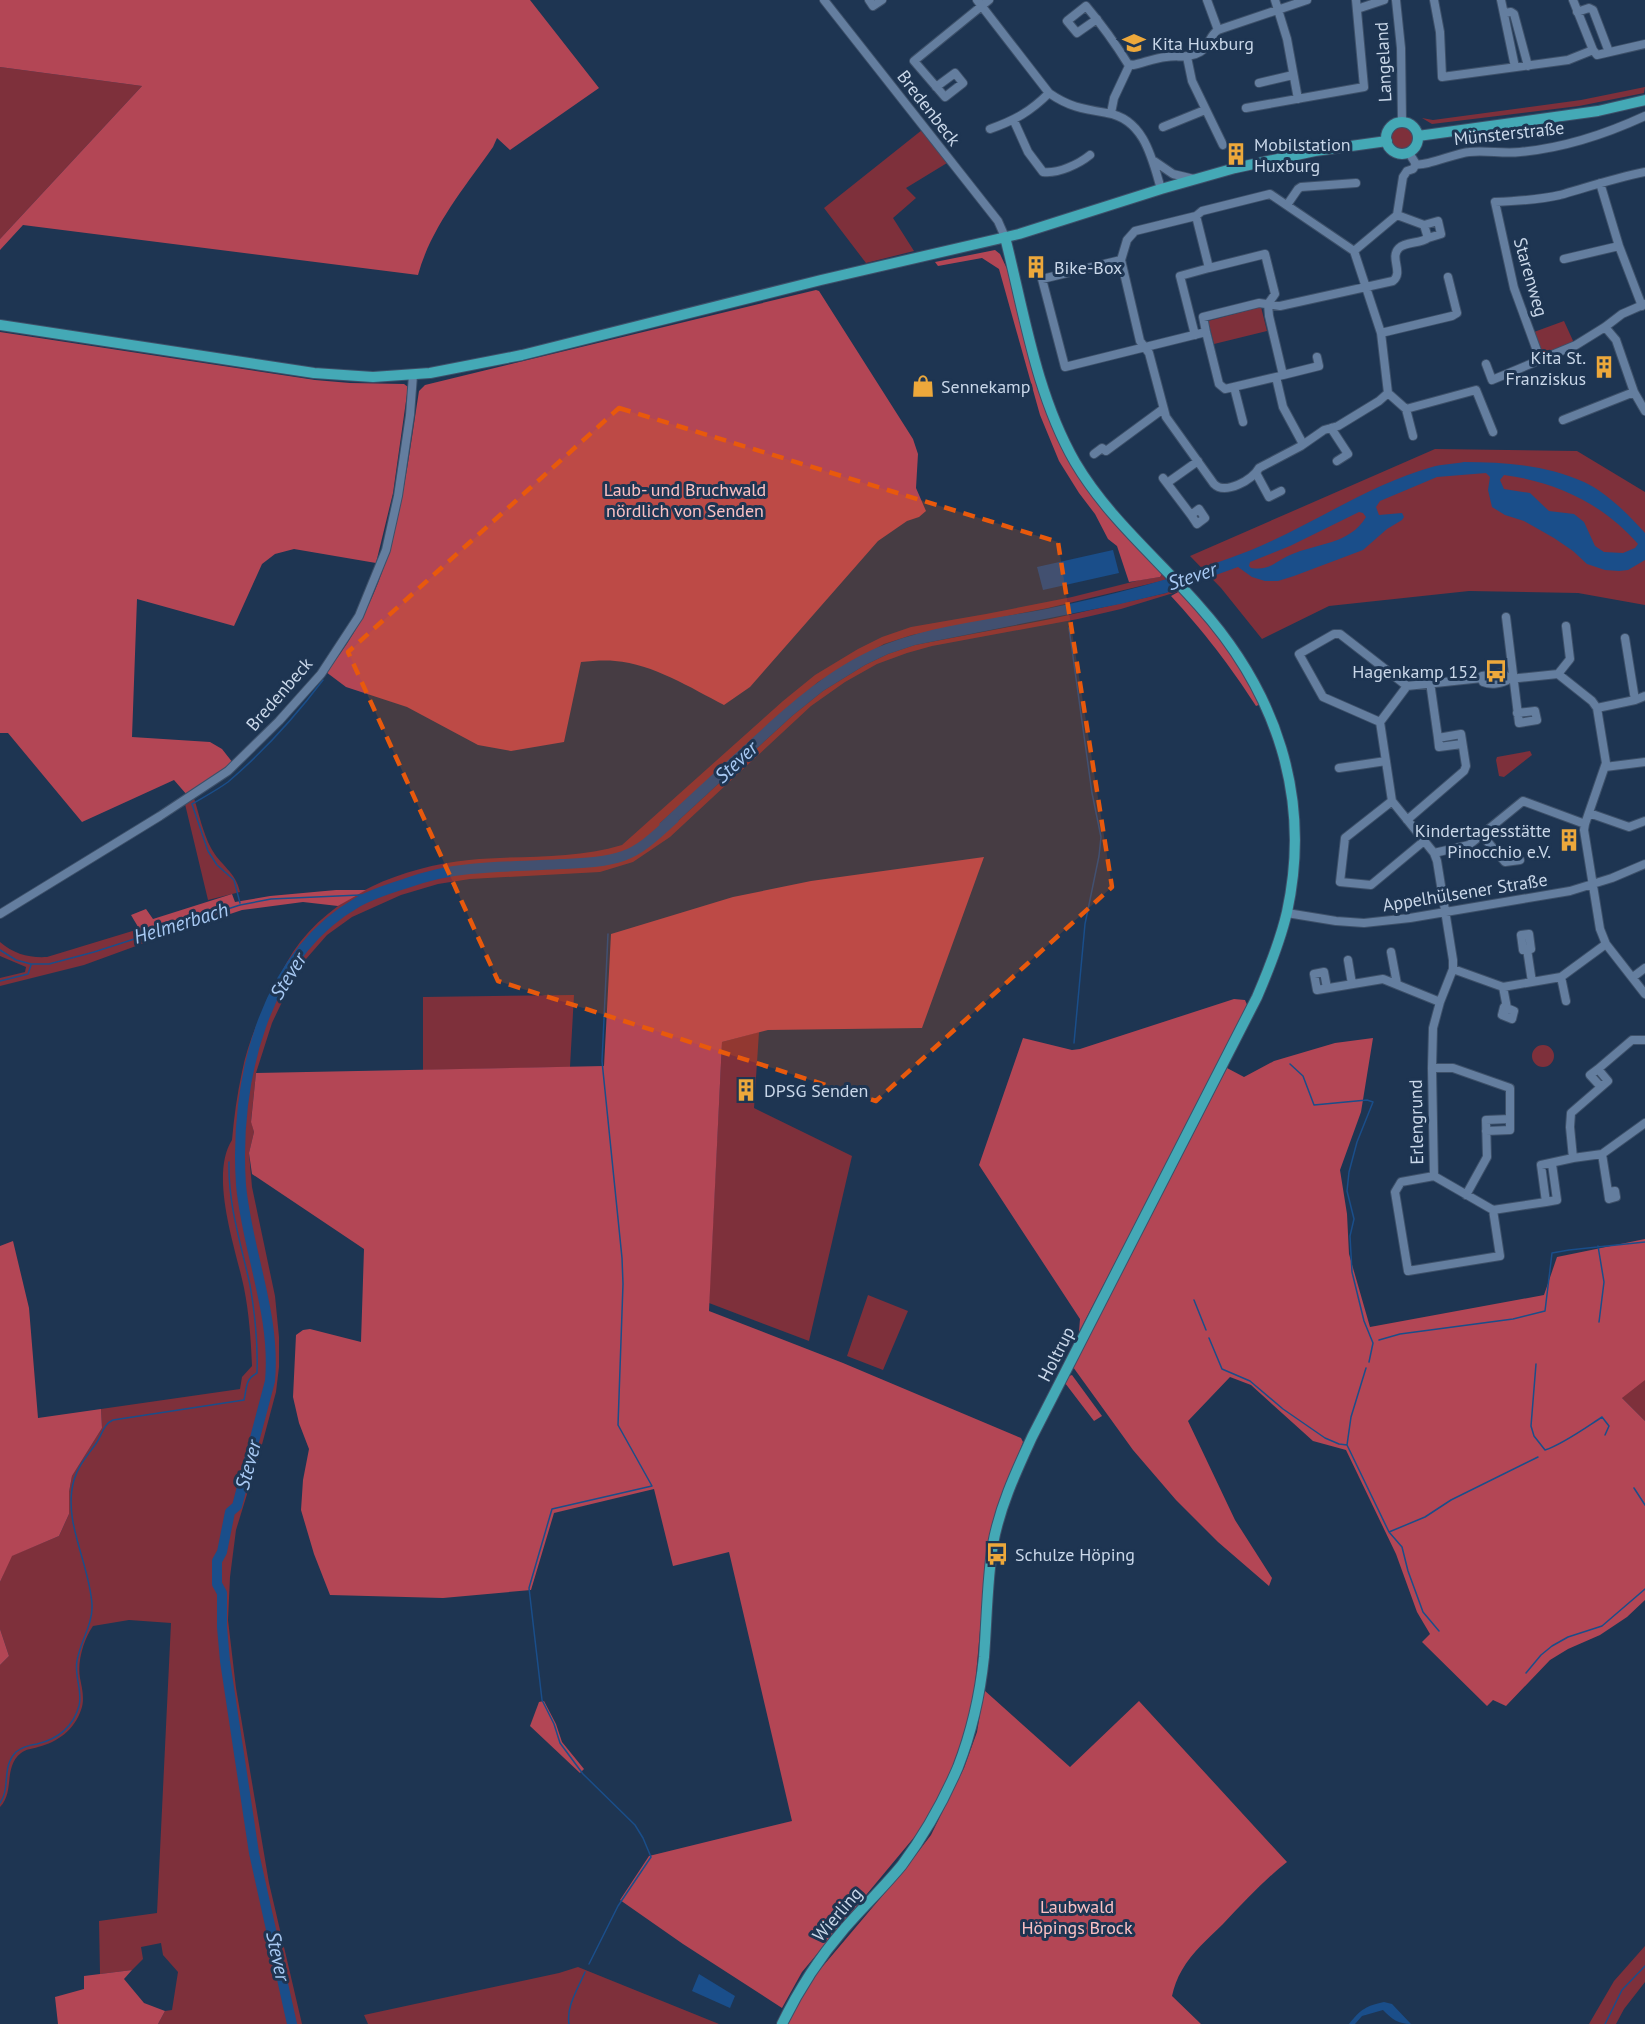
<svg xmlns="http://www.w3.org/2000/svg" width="1645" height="2024" viewBox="0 0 1645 2024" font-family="'PT Sans',sans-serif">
<rect width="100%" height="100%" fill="#1e3552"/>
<path fill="#7e303b" d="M0 67 142 86 0 239Z
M1645 87 1644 93 1579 106 1432 124 1422 118 1433 120 1581 100Z
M1390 139a12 12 0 1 1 24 0a12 12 0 1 1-24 0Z
M922 130 947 163 906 188 916 198 893 218 914 251 866 263 824 208Z
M1261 307 1267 331 1214 344 1208 321Z
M1564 321 1574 343 1547 353 1541 351 1534 332Z
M1435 449 1577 451 1645 492V605L1578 593 1469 591 1329 606 1262 639 1221 588 1190 556Z
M1162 574 1166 580 1048 608 912 635 884 644 818 682 660 823 666 832 792 716 823 691 865 665 888 654 915 645 1051 619 1166 593 1175 588 1180 591 1121 609 1078 619 932 646 907 653 877 664 845 682 811 706 670 837 633 862 600 872 470 879 438 884 401 895 352 917 327 935 306 959 291 983 272 1023 256 1073 251 1121 254 1132 249 1153 252 1187 275 1296 279 1337V1367L276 1392 260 1452 236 1530 230 1577 228 1620 236 1688 269 1883 302 2024H158L165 2011 172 2010 178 1972 163 1955 161 1943 141 1947 143 1959 132 1970 100 1974 99 1921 157 1913 171 1623 129 1620 93 1626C84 1639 77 1661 80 1678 82 1688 85 1700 81 1710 74 1730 58 1742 38 1747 32 1749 26 1749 21 1753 3 1767 15 1792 0 1807V1665L9 1656 0 1629V1582L11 1556 59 1536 69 1514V1492L72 1476 102 1428 101 1409 240 1389 242 1377 252 1366C251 1340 249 1313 244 1288 236 1249 209 1176 232 1140 234 1117 237 1095 242 1072 247 1046 258 1019 270 996 277 981 284 966 293 952 332 894 403 867 469 860 519 855 573 860 622 845L783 701 815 675 858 649 882 637 911 627 986 614 1072 597 1140 580 1160 577Z
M1530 751 1532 755 1504 777 1499 776 1496 760 1497 757Z
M194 798C199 814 203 833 211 848 220 865 236 872 240 892L208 900 185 804Z
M139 929 147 942 84 965 0 986V978L25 972 26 967 0 956V942C14 954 29 958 47 957Z
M574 995 570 1067 423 1070V997Z
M759 1032 754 1108 852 1156 809 1341 709 1303 722 1042Z
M1532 1056a11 11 0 1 1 22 0a11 11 0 1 1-22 0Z
M868 1295 908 1311 883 1370 847 1356Z
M1645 1307V1421L1622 1398Z
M1645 1946V1982L1624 2009 1616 2024H1589L1614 1981Z
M578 1967 719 2024H368L364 2015 559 1973Z"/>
<path fill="#b34655" d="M0 0H530L599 88 510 150 497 138 493 147C465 187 431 227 418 275L23 225 0 250V239L142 86 0 67Z
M995 250 1000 254 1008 271 1039 388 1059 438 1162 574 1160 577 1129 582 1117 546 1108 539 1095 514 1079 493 1059 461 1040 415 999 269 982 258 938 266 935 262Z
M816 290 819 291 913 439 918 454 916 488 926 511 919 517 907 521 878 541 750 687 724 705C691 688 653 664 615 661 604 660 592 661 581 662L564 742 511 751 478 745 407 707 346 687 326 672C395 589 403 493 419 391L425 385Z
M0 332 315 380 350 383 404 384 408 387 393 493 376 563 294 549 275 554 262 564 234 626 137 599 132 737 210 742 222 749 233 763 217 776 187 795 174 780 82 822 8 733H0Z
M1565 520C1574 520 1579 522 1581 531L1573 532 1564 523Z
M1180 591 1227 645 1261 704 1256 706C1229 664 1204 632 1171 596Z
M984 857 922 1028 768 1030 722 1042 709 1311 843 1363 1021 1438 1023 1442 993 1521 988 1541 975 1686 967 1728 955 1761 939 1797 921 1829 802 1972 782 2008 683 1944 620 1900 649 1856 792 1821 729 1552 673 1566 654 1489 554 1513 531 1590 443 1598 330 1595 314 1554 301 1510 303 1480 309 1449 299 1423 293 1397 296 1335 303 1330 310 1329 361 1342 364 1249 252 1174 249 1153 254 1132 251 1122 256 1073 604 1066 611 934 733 897 811 881Z
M336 890H366L338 906 303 902 242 910 147 942 131 915 146 909 153 919 232 894 235 902 270 896Z
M1234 999 1245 1000 1248 1007 1079 1332 1080 1319 979 1165 1023 1038 1072 1050 1080 1049Z
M1373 1038 1361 1112 1340 1170 1347 1214 1349 1254 1370 1327 1544 1295 1557 1257 1645 1239V1380L1622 1398 1645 1421V1600L1627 1617 1600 1635 1568 1649 1550 1660 1506 1706 1493 1700 1487 1706 1422 1642 1430 1634 1417 1612 1396 1554 1346 1450 1313 1441 1251 1385 1230 1377 1188 1421 1235 1520 1272 1578 1269 1586 1218 1542 1176 1500 1133 1450 1073 1367 1227 1068 1244 1077 1274 1061 1335 1043Z
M13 1241 29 1308 38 1418 101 1409 102 1428 72 1476 69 1492V1514L59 1536 12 1556 0 1582V1246Z
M1072 1375 1102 1416 1094 1421 1065 1383 1069 1376Z
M0 1629 9 1656 0 1665Z
M984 1690 1070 1767 1139 1701 1287 1862C1264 1880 1244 1902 1223 1924 1209 1938 1192 1952 1182 1970 1177 1978 1174 1987 1172 1996L1201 2024H787L812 1979 905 1869 931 1835 964 1768 977 1732Z
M544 1701 556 1724 562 1742 584 1769 580 1773 530 1726 539 1702Z
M132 1970 124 1979 144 2003 165 2011 158 2024H58L55 1997 84 1989V1976Z"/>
<path fill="#1a4e8a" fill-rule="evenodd" d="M1464 462C1505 462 1546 465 1584 482 1606 492 1629 515 1645 533V560L1628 570 1619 571 1605 570 1587 564 1573 551 1554 538 1524 521 1505 515 1492 507 1488 490 1490 477 1486 473 1437 477 1380 501 1376 507 1379 515 1402 513 1404 517 1402 520 1387 529 1363 550 1294 576 1278 581H1265L1252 577 1238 567 1166 593 1120 604 915 645 888 654 865 665 823 691 792 716 666 832 659 824C688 797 717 770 746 744 788 705 832 665 886 644 935 625 994 619 1046 609 1108 596 1170 580 1230 558 1300 534 1361 487 1432 467 1442 464 1453 464 1464 462ZM1504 475C1557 482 1603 504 1638 544L1635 548 1623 553 1604 552 1595 546 1584 522 1574 514 1549 511 1530 493 1504 489 1500 480ZM1359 512 1363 513 1366 517C1349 545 1317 543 1290 555 1274 562 1270 571 1251 568L1249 566 1250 562 1290 546Z
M1113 550 1119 573 1043 590 1037 567Z
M699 1974 735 1996 730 2008 692 1991Z
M1384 2002 1392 2004 1411 2024C1398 2024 1392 2019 1383 2010L1362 2016 1355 2024H1349C1361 2009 1366 2006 1384 2002Z"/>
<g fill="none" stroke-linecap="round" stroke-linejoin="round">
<path stroke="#1a4e8a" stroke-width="1.5" d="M1069 628 1092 793 1101 837 1099 856 1085 924 1074 1043
M240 903 234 880 217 865 208 851 192 804C204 797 217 790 228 782 263 752 295 717 323 680
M0 950 16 960 31 964H49L94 952 240 905 271 899 360 895 369 896
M0 981 28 974 31 965
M1290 1064 1303 1076 1314 1105 1367 1100 1373 1102 1357 1142 1349 1172 1347 1191 1354 1219 1350 1236 1352 1272 1364 1321 1373 1343 1369 1362
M1598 1246 1604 1282 1599 1322
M1194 1300 1206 1330
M1209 1338 1222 1369 1250 1381 1283 1409 1325 1438 1339 1444 1347 1445 1389 1532 1402 1547 1408 1571 1423 1612 1439 1631
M1379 1340 1400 1334 1513 1319 1545 1311 1552 1253 1569 1250 1645 1242
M1536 1364 1531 1426 1534 1436 1545 1450C1563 1444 1585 1428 1602 1417L1609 1426 1605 1435
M1347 1445 1351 1417 1366 1368
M1634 1488 1645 1505
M1389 1532 1425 1517 1451 1500 1538 1457
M1526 1673 1541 1655 1552 1646 1568 1637 1602 1626 1645 1589
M0 1803C11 1788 1 1767 16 1752 22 1747 29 1745 37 1744 58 1739 73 1727 79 1706 83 1691 74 1676 77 1661 80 1642 93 1624 92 1605 90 1564 62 1521 74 1480 78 1466 87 1456 95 1445 102 1436 103 1424 113 1420L244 1400C247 1388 245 1379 257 1373 258 1344 255 1314 250 1285 241 1244 228 1205 229 1162
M589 1964 618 1906 651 1857 643 1838 635 1825 583 1774 560 1743 554 1724 542 1700 529 1588 552 1509 652 1486 618 1425 623 1284 622 1258 602 1061 608 934
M569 2024C566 2006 578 1989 585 1972
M1605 2024 1622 1990 1645 1966"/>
<path stroke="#1a4e8a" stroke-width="10" d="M292 2024 254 1853 225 1661 222 1627V1593L217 1584V1561L222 1552 230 1512 237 1506 270 1381C276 1314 247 1251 241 1185 234 1083 263 956 358 902 372 894 388 889 404 884 426 876 447 871 470 869 500 866 530 866 561 864 581 863 603 863 623 856 643 849 659 832 674 819"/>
<g stroke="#3d5069" stroke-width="10">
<path id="minor" d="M824 0 998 221 1005 237
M869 0 873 6 882 0
M977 0 1049 93C1069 107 1083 109 1107 113 1144 119 1152 158 1161 189
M1207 0 1218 30
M1275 0 1287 39 1298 99
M1396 0 1401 48 1402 122
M1434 0 1440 32 1442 77 1568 60 1593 50 1597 55 1645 44
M1501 0 1515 67
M1573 0 1593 50
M1357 9 1384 0
M1577 12 1589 8 1593 10 1609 52
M1504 13 1511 12 1514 14 1528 66
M1097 19 1077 33 1067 21 1086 6C1102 25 1115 43 1128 64L1133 65C1143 63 1155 58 1166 57 1178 55 1188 59 1200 52 1209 47 1209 36 1218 30L1307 0
M1187 57 1192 81 1223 145
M1259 83 1293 75
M936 87 955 73 963 83 945 97 914 61 989 0
M1246 108 1364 87 1356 0
M1111 113 1114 98 1129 66
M1014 121 1028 152 1043 172C1058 174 1079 164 1090 155
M1163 127 1205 110
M990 129C1015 120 1030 112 1049 93
M1409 153 1416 164
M1154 161 1173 174 1194 179
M1600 183 1619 246 1642 306
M1270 194 1354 251 1381 333 1388 393 1379 401 1338 426 1324 430 1301 446 1259 468C1253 480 1225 495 1214 484L1166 417 1149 353 1140 341 1121 260 1127 240 1135 231 1196 216 1202 211Z
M1287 205 1298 189 1301 187 1356 183
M1397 215 1424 225
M1196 216 1209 268 1265 254 1275 294 1268 304 1269 316 1283 375 1276 377 1283 407 1303 444
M1354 251 1397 215 1403 177 1407 171 1413 169 1416 164C1424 167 1456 153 1469 152 1486 150 1503 154 1520 152 1564 148 1606 134 1645 116
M1564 259 1619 246
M1121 260 1042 279 1065 367 1206 332 1203 317 1259 303 1280 306 1393 281C1404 272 1389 258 1399 248 1406 241 1420 244 1428 238L1424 225 1438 221 1441 234 1428 238
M1605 327 1616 340 1634 392 1645 411
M1206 332 1219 384 1225 389 1276 377
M1381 333 1452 316 1457 313 1448 277
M1195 335 1180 276 1209 268
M1540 359 1514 288 1495 202C1517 201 1539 200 1560 195 1588 187 1616 178 1645 172
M1486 364 1492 380 1576 345 1605 327 1622 314 1645 304
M1283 375 1319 366 1317 357
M1234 387 1243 422
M1388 393 1406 409 1476 390 1493 432
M1406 409 1413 436
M1563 420 1634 392
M1331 428 1348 454 1337 461
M1094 454 1102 448 1106 451 1163 409
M1256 473 1269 497 1281 491
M1163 478 1191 515 1199 509 1205 518 1197 524 1191 515
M1167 483 1198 461
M1506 617 1519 723 1537 720 1535 711 1517 713
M1625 638 1635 700
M1558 674 1570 659 1566 626
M1482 678 1407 686 1380 722 1392 801 1434 853 1437 861 1453 960V969L1440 1002 1433 1028 1432 1068 1434 1176 1493 1210 1546 1202
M1509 679 1503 673 1482 676 1483 682C1490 685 1502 684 1509 679L1558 674 1592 701 1597 708 1606 763 1585 824 1584 830 1600 929 1606 944 1645 994
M1597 708 1635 700 1645 696
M1380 722 1323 697 1299 654 1334 634H1340L1407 686
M1438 738 1439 747 1462 744
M1605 767 1645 762
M1339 768 1386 761
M1392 801 1345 838 1340 882 1371 885 1424 841
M1589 813 1629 827 1645 821
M1407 820 1464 771 1466 766 1461 734 1438 738 1430 682
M1482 835 1505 862 1520 860
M1434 853 1469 845 1523 801 1585 824
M1287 913 1336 921 1364 923 1410 918 1570 891 1612 878 1645 864
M0 914 160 816 228 771 279 721 321 674 359 616 386 550 398 496 410 415 413 375
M1527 949 1523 950 1521 935 1529 934 1531 949H1527L1532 982
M1391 952 1397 984
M1348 960 1352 984
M1453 969 1503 987 1561 977 1606 944
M1561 977 1566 1001
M1633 977 1645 968
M1503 987 1507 1008 1504 1007 1502 1015 1512 1019 1514 1011 1507 1008
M1327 988 1324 972 1314 974 1317 990 1383 979 1440 1002
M1432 1068H1453L1510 1088V1119L1486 1120 1487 1157 1466 1195
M1598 1069 1632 1040H1645
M1486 1131 1510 1130V1119
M1602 1154 1608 1192 1609 1199 1616 1197 1615 1191 1608 1192
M1573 1158 1570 1127 1571 1113 1608 1081 1598 1069 1590 1075 1601 1087
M1552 1164 1557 1200 1546 1202 1541 1165 1573 1158 1602 1154 1645 1123
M1434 1176 1401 1182 1395 1192 1408 1271 1500 1256 1493 1210"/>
</g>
<g stroke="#3d5069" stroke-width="12">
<path id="major" d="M1386 138a16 16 0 1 1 32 0a16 16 0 1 1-32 0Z
M1418 136 1598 111 1645 100
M0 325 314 373 373 377 430 373 522 355 821 280 1019 234 1161 189 1235 168 1315 151 1387 141
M782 2024C799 1989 819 1958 844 1929 863 1907 884 1887 902 1865 925 1834 943 1802 958 1767 972 1731 980 1695 984 1657 987 1619 987 1581 993 1544 1000 1506 1016 1472 1032 1437L1257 997C1269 969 1280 942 1287 912 1312 797 1276 692 1199 606 1157 558 1108 518 1075 462 1036 394 1024 312 1005 237"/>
</g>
<use href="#minor" stroke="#647e9f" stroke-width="8"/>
<use href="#major" stroke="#44a9b6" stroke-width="10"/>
</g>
<path fill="#e8590c" fill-opacity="0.2" stroke="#e8590c" stroke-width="4.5" stroke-dasharray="12 8" stroke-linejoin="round" d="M619 408 1058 542 1112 887 876 1101 498 981 348 652Z"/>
<defs>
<g id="school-bare" transform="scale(1.8)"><path d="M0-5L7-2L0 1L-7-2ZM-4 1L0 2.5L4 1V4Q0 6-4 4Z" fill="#eda83b" stroke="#1e3552" stroke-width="2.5" paint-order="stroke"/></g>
<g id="building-bare" transform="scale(1.8)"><path d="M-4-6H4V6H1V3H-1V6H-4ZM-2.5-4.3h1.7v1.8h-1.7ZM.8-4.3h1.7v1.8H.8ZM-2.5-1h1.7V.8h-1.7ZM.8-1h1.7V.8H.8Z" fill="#eda83b" stroke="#1e3552" stroke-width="2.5" paint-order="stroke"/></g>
<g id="shop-bare" transform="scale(1.8)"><path d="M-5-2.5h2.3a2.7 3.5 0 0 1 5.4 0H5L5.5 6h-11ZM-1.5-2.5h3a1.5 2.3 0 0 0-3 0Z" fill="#eda83b" stroke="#1e3552" stroke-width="2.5" paint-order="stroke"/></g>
<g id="bus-bare" transform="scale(1.8)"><path d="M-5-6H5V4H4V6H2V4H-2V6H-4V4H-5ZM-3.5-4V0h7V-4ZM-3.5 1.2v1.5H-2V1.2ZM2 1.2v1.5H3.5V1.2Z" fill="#eda83b" stroke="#1e3552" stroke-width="2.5" paint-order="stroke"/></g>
</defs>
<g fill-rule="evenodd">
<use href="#school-bare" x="1134" y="43"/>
<use href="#building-bare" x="1236" y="154"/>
<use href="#building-bare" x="1036" y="267"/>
<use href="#building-bare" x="1604" y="367"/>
<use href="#shop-bare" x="923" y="386"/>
<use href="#bus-bare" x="1496" y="671"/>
<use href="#building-bare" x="1569" y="840"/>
<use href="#building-bare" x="746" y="1090"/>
<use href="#bus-bare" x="997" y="1554"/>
</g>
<g text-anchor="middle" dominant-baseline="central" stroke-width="6" stroke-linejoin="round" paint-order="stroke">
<g font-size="18" fill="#c9d7e9" stroke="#1e3552" text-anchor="start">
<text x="1152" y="43">Kita Huxburg</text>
<text x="1254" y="144">Mobilstation<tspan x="1254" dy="21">Huxburg</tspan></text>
<text x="1054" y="267">Bike-Box</text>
<text x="1586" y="357" text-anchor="end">Kita St.<tspan x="1586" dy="21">Franziskus</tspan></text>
<text x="941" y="386">Sennekamp</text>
<text x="1478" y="671" text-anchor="end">Hagenkamp 152</text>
<text x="1551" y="830" text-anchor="end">Kindertagesstätte<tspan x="1551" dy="21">Pinocchio e.V.</tspan></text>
<text x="764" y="1090">DPSG Senden</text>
<text x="1015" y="1554">Schulze Höping</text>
</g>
<g font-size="18" fill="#c9d7e9" stroke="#1e3552">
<text transform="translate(1383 62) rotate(-93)">Langeland</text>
<text transform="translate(929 108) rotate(52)">Bredenbeck</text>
<text transform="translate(1509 133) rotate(-6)">Münsterstraße</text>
<text transform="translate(1531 277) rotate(74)">Starenweg</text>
<text transform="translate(279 694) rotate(-49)">Bredenbeck</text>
<text transform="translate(1465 892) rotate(-9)">Appelhülsener Straße</text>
<text transform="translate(1416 1122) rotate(-91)">Erlengrund</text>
<text transform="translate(1056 1354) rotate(-63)">Holtrup</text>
<text transform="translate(837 1914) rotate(-49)">Wierling</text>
</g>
<g font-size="18" fill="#fbc0c3" stroke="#1e3552">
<text x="685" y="489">Laub- und Bruchwald<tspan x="685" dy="21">nördlich von Senden</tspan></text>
<text x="1077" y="1906">Laubwald<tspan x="1077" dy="21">Höpings Brock</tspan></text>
</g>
<g font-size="20" font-style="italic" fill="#a8c9f3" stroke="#1e3552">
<text transform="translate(1192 576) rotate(-18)">Stever</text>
<text transform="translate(736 762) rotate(-43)">Stever</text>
<text transform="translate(181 923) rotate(-17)">Helmerbach</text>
<text transform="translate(288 976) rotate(-58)">Stever</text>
<text transform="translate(248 1465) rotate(-75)">Stever</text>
<text transform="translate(278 1956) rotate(78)">Stever</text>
</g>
</g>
</svg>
